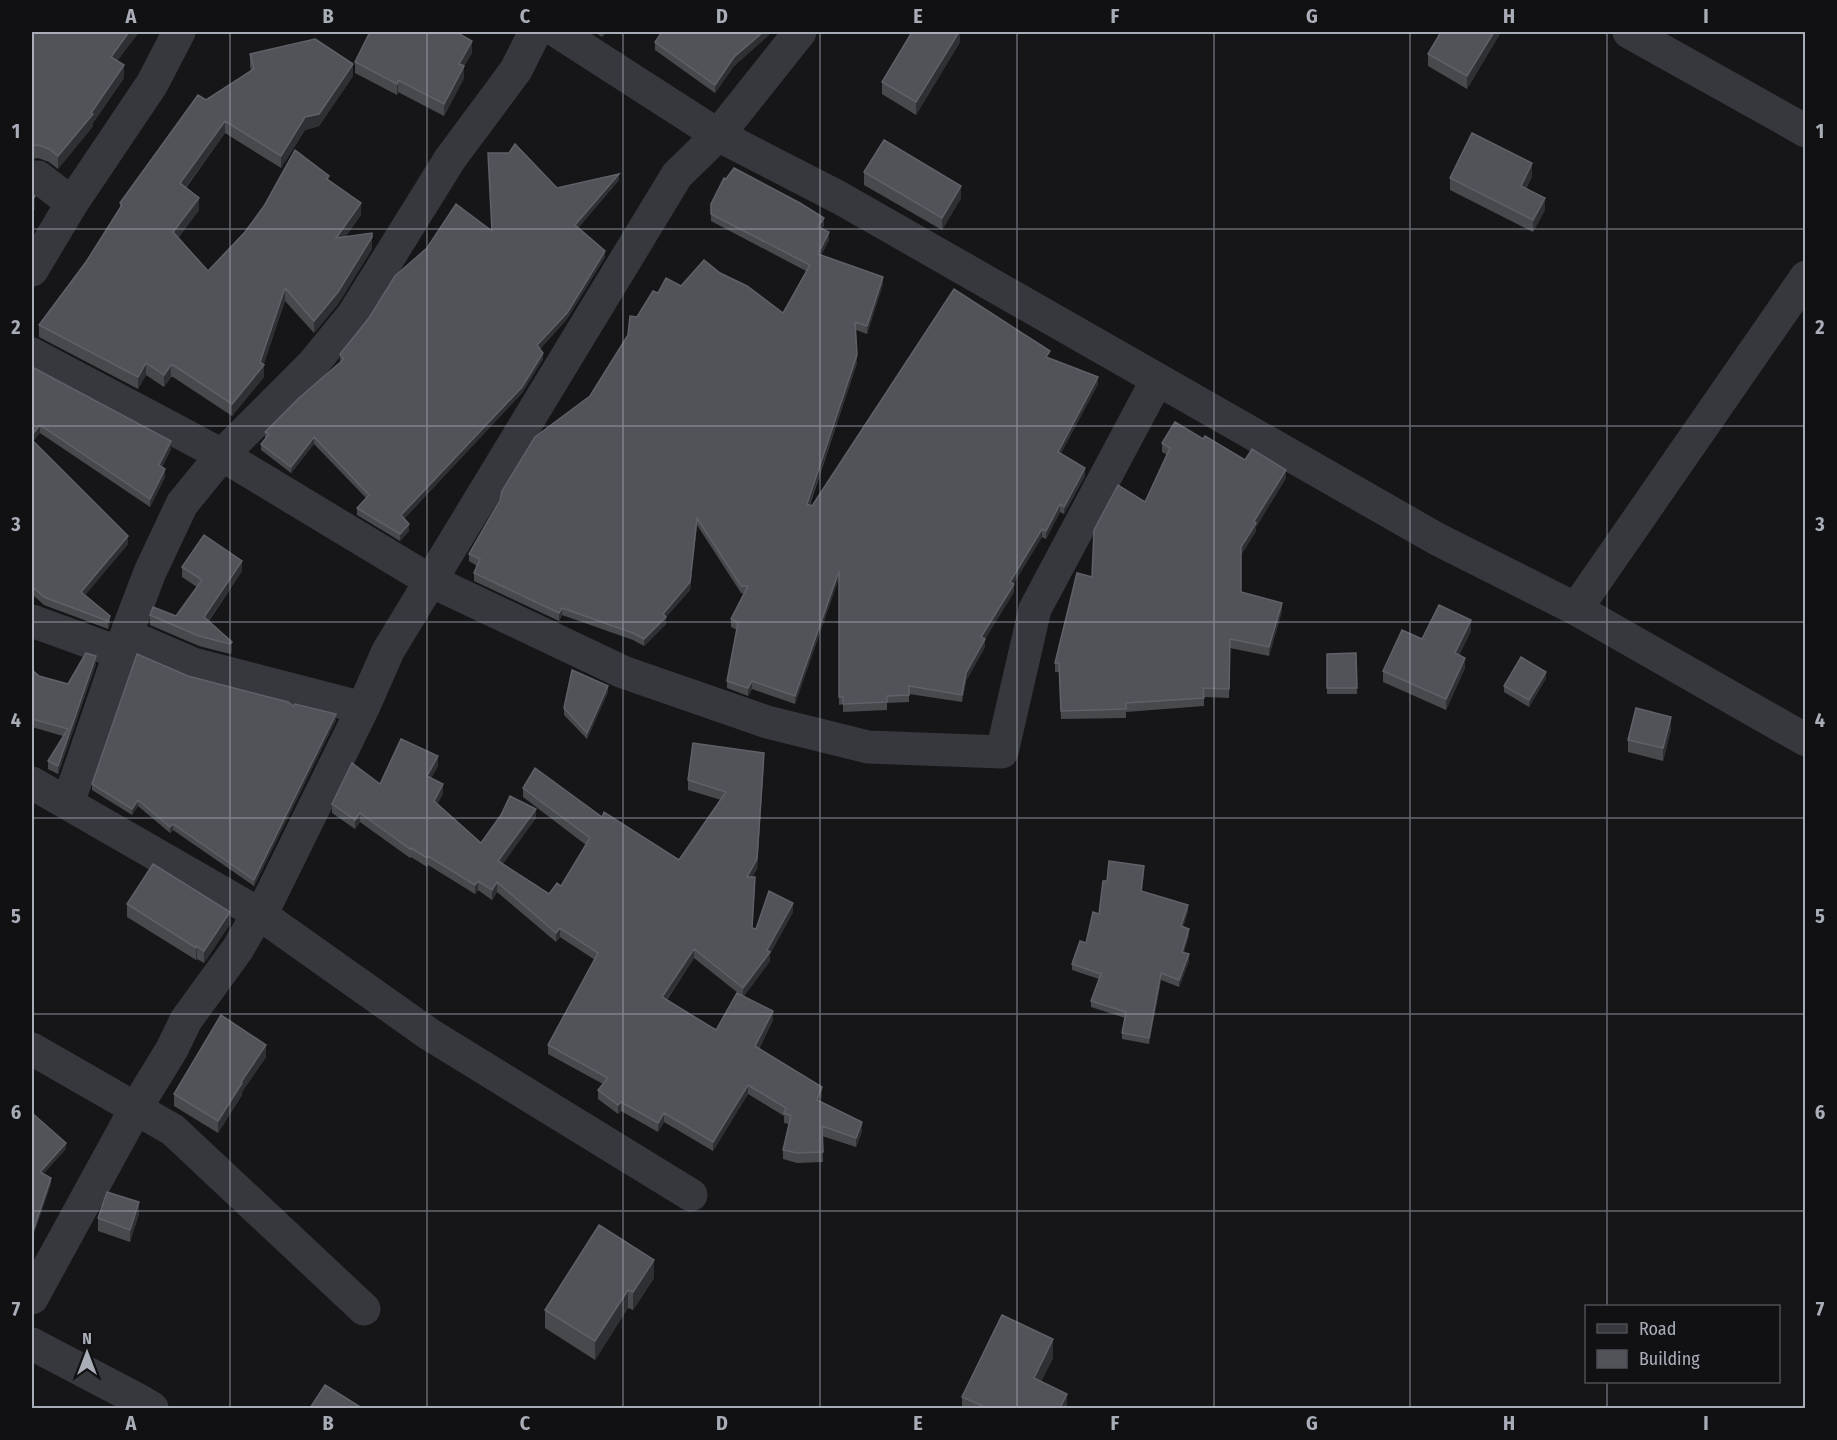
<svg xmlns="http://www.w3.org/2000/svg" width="1837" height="1440" viewBox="0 0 1837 1440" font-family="'Fira Sans Condensed',sans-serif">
<rect width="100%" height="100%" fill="#161618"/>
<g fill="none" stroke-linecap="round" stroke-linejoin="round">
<path stroke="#37383d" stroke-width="33" d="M558 32 718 135 840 198 1437 539 1576 609 1806 740
M1629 32 1806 131
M32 177H38L72 203
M32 270 72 203 152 84 179 32
M32 354 222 455 429 580 623 672 767 722 868 747 1002 752 1035 609 1157 380
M1576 609 1806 277
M32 621 120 653
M126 635 193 664 363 708
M32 783 261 915 429 1034 691 1195
M68 803 126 635 150 572 182 504 222 455 313 364 353 315 450 159 516 70 535 32
M32 1049 173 1130 364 1309
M32 1298 136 1108 172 1049 186 1020 237 950 255 919 261 915 363 708 388 651 677 175 718 135 800 32
M32 1344 135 1398 152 1408"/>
</g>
<path fill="#47494d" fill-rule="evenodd" d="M32 32H139L117 61 124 78 93 123V126L58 169 49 162 38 158 32 159Z
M595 32H607L602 37Z
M662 32H772L734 66 715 93 655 50V42Z
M960 32V42L916 115 882 94V82Z
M1441 32H1501L1467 89 1428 66V54Z
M472 53 464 66V78L444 116 398 92 397 95 355 73V62Z
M250 54 353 76 319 126 305 130 281 168 225 133 186 188 199 210 178 238 208 271 329 180 361 215 346 236 372 249 338 304 314 333 285 301 263 365 264 377 232 416 173 377H171L164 387 146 375 138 389 39 337V325L86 262 120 208V203L206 100 251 71 250 66Z
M864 172 961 198 942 230 864 185Z
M1532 176 1526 189 1545 210 1533 232 1450 190V178Z
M619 180 578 228 605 257 567 319 540 349 543 359 522 393 404 519 409 531 400 541 357 515V508L366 498 314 444 291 473 261 450V444L265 439V432L341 362 340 361V354L492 231 557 188Z
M711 204 824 226 822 229 829 240 821 255 883 284 867 334 856 330 857 363 810 505 812 506 1050 358 1098 384 1061 453 1085 476 1064 514 1060 512 1046 539 1042 537 1013 584 1014 592 985 639V647L966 681 962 702 909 694V702L887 703V710L843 712V704L839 705V578L795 704 752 689 748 696 727 688V681L737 630 731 627V619L744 594 741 593 697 525 690 590 666 617V624L644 646 633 640 562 615 559 621 474 581V573L477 566 469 561V554L590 396 628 335 637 317 658 293 681 286 720 273 783 313 806 271 711 221Z
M32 367 171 449 162 467 165 477 150 507 40 433 33 441 128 544 85 595 110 616V624L108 629 44 605 34 596Z
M1203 439 1245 460 1286 478 1256 527V531L1241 555V592L1282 611 1269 656 1230 648 1229 698 1204 697V706L1126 712V718L1061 719 1059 672H1055V663L1092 577 1145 502 1167 455 1162 452V443Z
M182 567 242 571 209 621 232 642V652L230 654 199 646 150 625V615L176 616 197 587 182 577Z
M1471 631 1459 655 1465 668 1446 710 1383 682V671L1422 639Z
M1356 653 1357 694H1327V654Z
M96 664 58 774 48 769V761L63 736 32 727V670L39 676 68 684Z
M188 676 293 706 336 720 254 886 173 830 170 833 138 806 132 815 92 790V784Z
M1546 678 1529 707 1504 692V686Z
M608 692 587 739 564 715V708Z
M1671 729 1663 761 1628 752V740Z
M764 762 757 869 752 877 755 887 752 928 756 929 793 912 770 954V961L744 996 773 1020 759 1049 822 1096 820 1102 862 1131 856 1147 822 1136 823 1162 797 1163 783 1159V1150L789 1124 784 1123V1116L748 1094 713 1151 664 1122 658 1132 621 1111 618 1114 598 1099V1090L603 1084 548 1054V1045L595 960 560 937 556 942 497 892 492 900 478 890 475 894 428 865 427 867 411 857 410 858 360 822 355 829 332 813V804L380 784 438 766 431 778 443 794 437 804 481 843 536 818 502 864 549 894 561 886 586 845 523 797V788L602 817 679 860 721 800 688 790V780ZM694 958 738 993 716 1030 667 1000Z
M1144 872 1142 891 1188 911 1183 927 1189 935 1184 952 1189 961 1179 987 1161 980 1149 1044 1122 1039V1033L1125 1018 1091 1007V1001L1099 979 1072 970V964L1086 943 1099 914 1107 881Z
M127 904 230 924 204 963 197 959 196 960 127 917Z
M266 1057 242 1092V1095L218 1133 174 1106V1094Z
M139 1214 130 1242 98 1231V1218Z
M654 1278 633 1310 628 1308 595 1360 545 1328V1310Z
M1053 1358 1041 1381 1067 1408H962V1397Z"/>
<path fill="#2f3033" d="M129 32H139L111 69V57Z
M602 32H607L602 37Z
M763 32H772L734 66 715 93V85L734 57Z
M959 32H960V42L916 115V102Z
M1494 32H1501L1467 89V76Z
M472 41V53L464 66V78L444 116V104L459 64Z
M353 64V76L319 126 305 130 281 168V156L305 117Z
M124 65V78L93 123V126L58 169V156L91 113Z
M398 80V92L397 95V84Z
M225 121V133L180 195V183Z
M1532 163V176L1521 198V186Z
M619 174V180L575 231V225Z
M34 185 35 209 32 213V188Z
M961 186V198L942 230V218Z
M199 198V210L173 244V232Z
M1545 198V210L1533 232V220Z
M361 203V215L336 250V238Z
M824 218V226L818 234V227Z
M829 232V240L818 262V254Z
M372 237V249L338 304 314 333V321Z
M605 251V257L567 319 537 352V345Z
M883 277V284L867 334V326Z
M285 288V301L263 367 264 365V377L232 416V404L260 362Z
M543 353V359L522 393 401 522V515Z
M857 355V363L807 511V504Z
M146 363V375L138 389V377Z
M171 365V377L164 387V375Z
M1098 377V384L1058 459V452Z
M40 425V433L32 443V435Z
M314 437V444L291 473V467Z
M171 441V449L159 473V465Z
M1085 468V476L1064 514V507Z
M165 469V477L150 507V499Z
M1286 470V478L1256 527V531L1241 555V547L1254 521Z
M1060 504V512L1046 539V531Z
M697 518V525L690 590 666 617V624L644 646V639Z
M409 524V531L400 541V534Z
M1042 529V537L1010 590V582Z
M128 536V544L81 600V592Z
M242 561V571L204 627V617Z
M839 571V578L795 704V696Z
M1014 584V592L985 639V647L966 681 962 702V695L966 673 981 637Z
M34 588V596L32 599V591Z
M1282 603V611L1269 656V647Z
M562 608V615L559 621V613Z
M110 616V624L108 629V621Z
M1471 620V631L1455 664V653Z
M232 642V652L230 654V644Z
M96 656V664L58 774V766Z
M1465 658V668L1446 710V699Z
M1546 672V678L1529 707V700Z
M752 681V689L748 696V688Z
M608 686V692L587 739V733Z
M336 714V720L254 886V880Z
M1671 717V729L1663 761V748Z
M764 753 757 869 747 886V877Z
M438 756V766L427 785V776Z
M443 784V794L434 810V801Z
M138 800V806L132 815V809Z
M536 809V818L498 871V861Z
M360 813V822L355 829V820Z
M173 824V830L170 833V827Z
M428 856V865L427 867V858Z
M478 881V890L475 894V885Z
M497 882V892L492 900V890Z
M793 903V912L770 954V961L743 997V988L767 950Z
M1188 905V911L1181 933V926Z
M230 912V924L204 963V951Z
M560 928V937L556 942V933Z
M1189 929V935L1182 958V952Z
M197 946V959L196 960V948Z
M694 949V958L662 1006V997Z
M1189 954V961L1179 987V980Z
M1161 973V980L1149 1044V1038Z
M773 1011V1020L755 1056V1046Z
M266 1045V1057L242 1092V1095L218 1133V1121L241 1082Z
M748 1085V1094L713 1151V1142Z
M822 1087V1096L817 1110V1100Z
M621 1102V1111L618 1114V1105Z
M664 1113V1122L658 1132V1123Z
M862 1122V1131L856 1147V1138Z
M66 1143V1149L40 1178V1172Z
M51 1178V1184L32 1240V1234Z
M139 1202V1214L130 1242V1230Z
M654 1260V1278L633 1310V1292Z
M628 1290V1308L595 1360V1341Z
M1053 1339V1358L1034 1396V1378Z
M1067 1394V1408H1060Z"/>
<path fill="#525359" stroke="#5f6168" stroke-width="1.5" d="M32 32H129L111 57 124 65 91 113 93 114 58 156 49 149 38 145 32 146Z
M370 32H456L472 41 459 64 464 66 444 104 398 80 397 84 355 62Z
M662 32H763L734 57 715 85 655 42Z
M912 32H959L916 102 882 82Z
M1441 32H1494L1467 76 1428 54Z
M315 39 353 64 319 114 305 117 281 156 225 121 180 183 199 198 173 232 208 271 245 232 264 206 295 150 329 176 327 179 361 203 336 238 372 233V237L338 292 314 321 285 288 260 362 264 365 232 404 173 365H171L164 375 146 363 138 377 39 325 86 262 122 205 120 203 198 95 206 100 254 69 250 54Z
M1472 133 1532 163 1521 186 1545 198 1533 220 1450 178Z
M884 140 961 186 942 218 864 172Z
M515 144 557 188 619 174 575 225 605 251 567 313 537 345 543 353 522 387 401 515 409 524 400 534 357 508 369 495 314 437 291 467 261 444 269 434 265 432 299 398 344 359 340 354 369 318 395 276 427 248 456 204 492 231 488 153H509Z
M734 168 800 203 824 218 818 227 829 232 818 254 883 277 867 326 855 322 857 355 807 504 812 506 954 289 1050 351 1046 357 1098 377 1058 452 1085 468 1064 507 1060 504 1046 531 1042 529 1010 582 1014 584 981 637 985 639 966 673 962 695 909 686V695L887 696V702L843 704V697H839V571L795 696 752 681 748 688 727 681 738 623 731 619 748 586H741L697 518 690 582 663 614 666 617 644 639 633 633 562 608 559 613 474 573 480 559 469 554 500 500 502 491 535 437 590 396 628 335 630 316 637 317 653 291 658 293 666 278 681 286 704 260 720 273 747 286 783 313 810 265 711 214V204L724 178 726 179Z
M32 193 35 196 32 201Z
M32 367 171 441 159 465 165 469 150 499 40 425 32 435Z
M1175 422 1203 439 1205 436 1245 460 1252 449 1286 470 1254 521 1256 523 1241 547V592L1282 603 1269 647 1230 639 1229 689 1203 688 1204 698 1126 703V709L1061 711 1059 663H1055L1077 573 1092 577 1094 530 1118 485 1145 502 1170 448 1162 443Z
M32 440 128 536 81 592 110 616 108 621 44 597 34 588 32 591Z
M204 535 242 561 204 617 232 642 230 644 199 636 150 615 153 607 176 616 202 580 182 567Z
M1439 605 1471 620 1455 653 1465 658 1446 699 1383 671 1402 630 1422 639Z
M86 653 96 656 58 766 48 761 68 729 32 719V670L39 676 68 684Z
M1356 653 1357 688H1327V654Z
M137 654 188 676 288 702 293 706 295 704 336 714 254 880 173 824 170 827 138 800 132 809 92 784Z
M1521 657 1546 672 1529 700 1504 686Z
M572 670 608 686 587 733 564 708Z
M1636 708 1671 717 1663 748 1628 740Z
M401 739 438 756 427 776 443 784 434 801 481 843 501 815 510 796 536 809 498 861 549 894 557 883 561 886 590 838 523 788 535 768 602 817 604 812 679 860 726 792 688 780 693 743 764 753 757 859 747 877H755L752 928 756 929 769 891 793 903 767 950 770 952 743 988 694 949 662 997 716 1030 737 993 773 1011 755 1046 822 1087 817 1100 862 1122 856 1138 822 1126 823 1152 797 1153 783 1150 791 1116 784 1113 786 1108 748 1085 713 1142 664 1113 658 1123 621 1102 618 1105 598 1090 608 1078 548 1045 598 953 560 928 556 933 497 882 492 890 478 881 475 885 428 856 427 858 411 848 410 849 360 813 355 820 332 804 352 763 380 784Z
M1109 861 1144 866 1141 891 1188 905 1181 926 1189 929 1182 952 1189 954 1179 980 1161 973 1149 1038 1122 1033 1126 1012 1091 1001 1101 974 1072 964 1080 941 1086 943 1093 912 1099 914 1103 881H1107Z
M153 864 230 912 204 951 197 946 196 948 127 904Z
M221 1015 266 1045 241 1082 242 1083 218 1121 174 1094Z
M32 1113 66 1143 40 1172 51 1178 32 1234Z
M107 1192 139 1202 130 1230 98 1218Z
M599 1225 654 1260 633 1292 628 1290 595 1341 545 1310Z
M1002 1315 1053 1339 1034 1378 1067 1394 1060 1408H987L962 1397Z
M325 1385 362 1408H310Z"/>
<path fill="none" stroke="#a8adb8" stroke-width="1.5" stroke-opacity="0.55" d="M230 32V1408M427 32V1408M623 32V1408M820 32V1408M1017 32V1408M1214 32V1408M1410 32V1408M1607 32V1306M32 229H1806M32 426H1806M32 622H1806M32 818H1806M32 1014H1806M32 1211H1806M1607 1382V1408"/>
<rect width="1837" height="1440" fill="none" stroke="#111113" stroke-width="66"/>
<rect x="1585" y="1305" width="195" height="78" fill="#111113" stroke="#4d4f55" stroke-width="1.5"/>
<rect x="1597" y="1324" width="30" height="9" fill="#37383d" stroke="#4d4f55" stroke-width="1.5"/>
<text x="1639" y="1335" font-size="18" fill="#a8adb8">Road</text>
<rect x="1597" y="1350" width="30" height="18" fill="#525359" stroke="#4d4f55" stroke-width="1.5"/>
<text x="1639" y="1365" font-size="18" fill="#a8adb8">Building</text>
<g transform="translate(87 1353)" stroke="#111113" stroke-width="4.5" paint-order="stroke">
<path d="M0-4.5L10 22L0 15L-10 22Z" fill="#a8adb8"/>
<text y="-9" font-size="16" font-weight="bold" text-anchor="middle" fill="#a8adb8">N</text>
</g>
<rect x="33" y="33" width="1771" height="1374" fill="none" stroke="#a8adb8" stroke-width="2"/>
<g font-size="20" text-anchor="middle" font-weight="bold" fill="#a8adb8">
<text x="131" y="23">A</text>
<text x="328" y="23">B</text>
<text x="525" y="23">C</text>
<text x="722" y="23">D</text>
<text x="918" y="23">E</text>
<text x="1115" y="23">F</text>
<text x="1312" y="23">G</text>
<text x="1509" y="23">H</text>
<text x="1706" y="23">I</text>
<text x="16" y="138">1</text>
<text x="1820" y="138">1</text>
<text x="16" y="334">2</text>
<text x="1820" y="334">2</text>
<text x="16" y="531">3</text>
<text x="1820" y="531">3</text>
<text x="16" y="727">4</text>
<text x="1820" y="727">4</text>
<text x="16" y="923">5</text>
<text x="1820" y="923">5</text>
<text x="16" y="1119">6</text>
<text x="1820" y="1119">6</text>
<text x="16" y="1316">7</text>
<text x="1820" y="1316">7</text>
<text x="131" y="1430">A</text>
<text x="328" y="1430">B</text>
<text x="525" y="1430">C</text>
<text x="722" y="1430">D</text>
<text x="918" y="1430">E</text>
<text x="1115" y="1430">F</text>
<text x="1312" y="1430">G</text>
<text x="1509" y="1430">H</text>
<text x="1706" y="1430">I</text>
</g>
</svg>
